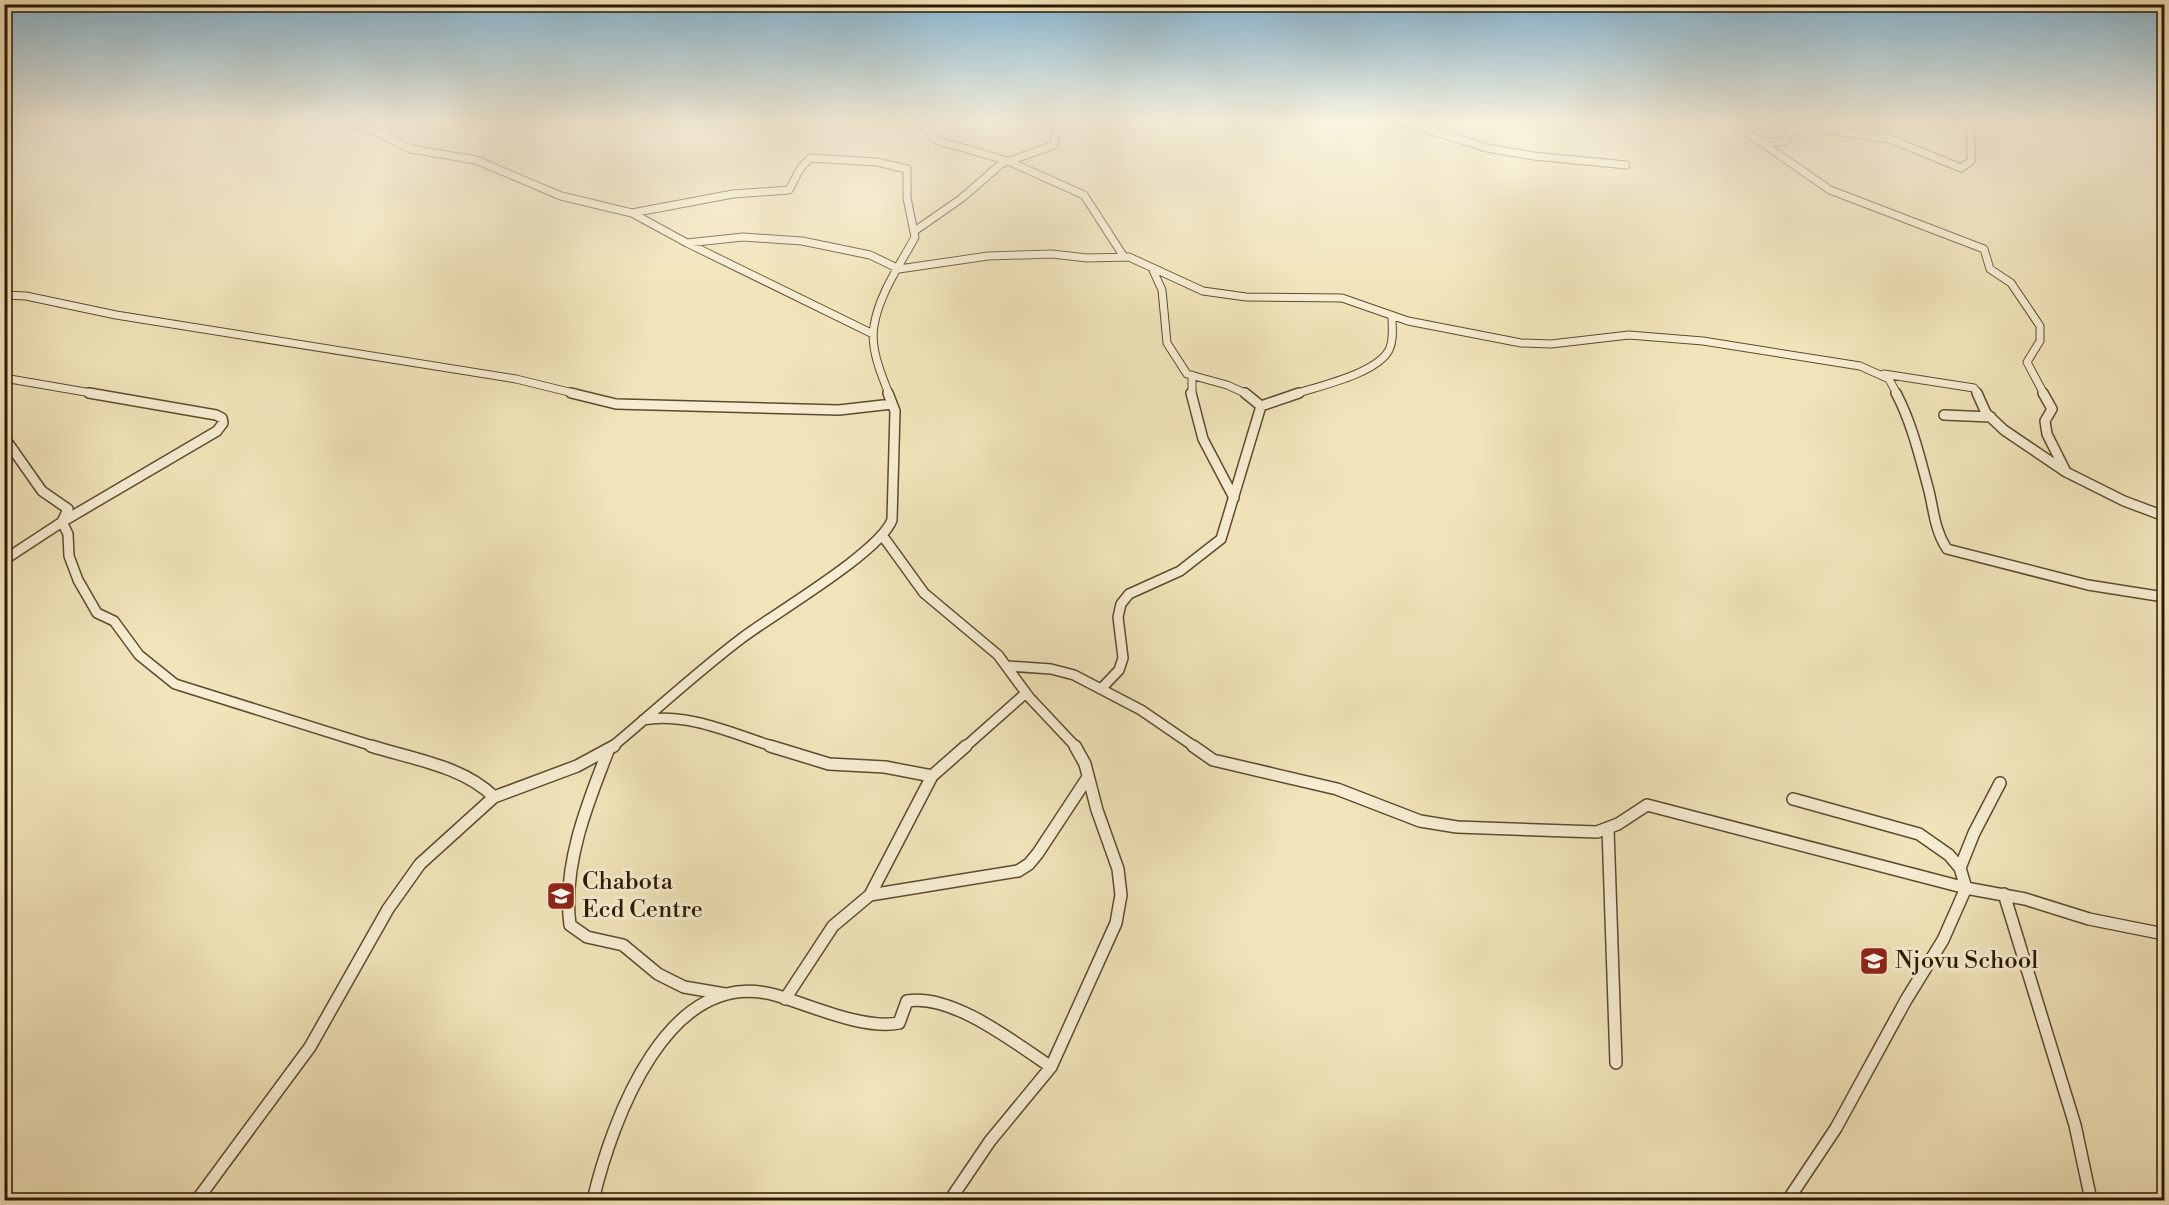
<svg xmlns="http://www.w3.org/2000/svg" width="2169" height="1205" viewBox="0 0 2169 1205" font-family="'Libre Bodoni',serif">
<rect width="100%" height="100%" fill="#f1e4ba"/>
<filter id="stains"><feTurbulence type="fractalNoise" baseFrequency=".00333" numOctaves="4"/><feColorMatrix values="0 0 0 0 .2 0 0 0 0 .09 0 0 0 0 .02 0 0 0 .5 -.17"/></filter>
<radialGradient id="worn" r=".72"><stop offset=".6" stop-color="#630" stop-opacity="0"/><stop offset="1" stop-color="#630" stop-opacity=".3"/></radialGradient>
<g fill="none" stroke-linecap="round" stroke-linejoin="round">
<g stroke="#5e4b2e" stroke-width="9">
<path id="street-far2" d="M345 122 379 133 411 149 476 160 561 196 632 213 687 243 743 237 802 241 870 255 899 269 988 256 1052 254 1087 258 1129 257 1203 291 1246 297 1342 298 1408 321 1521 343 1551 344 1629 335 1703 341 1860 366 1889 379 1897 394
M920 122 936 140 1008 161 1084 195 1124 257
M1403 122 1487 148 1534 156 1626 165
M1732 122 1830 190 1984 249 1990 269 2011 283 2040 326V341L2027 362 2044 394
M1762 143 1786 141C1788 130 1798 128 1808 127L1890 139 1961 168 1971 161V134L1966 122
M632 213 733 194 789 190 800 169 810 158 877 162 907 169V198L915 237C900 265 879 294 874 326 870 348 881 374 889 394
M916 230 962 198 1001 164 1054 145 1056 133 1063 122
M687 243 873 334
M1152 268 1162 290 1167 343 1187 374 1227 385 1247 394
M4 295 26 296 116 315 516 379 577 394
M1884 374 1974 388 1978 394
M4 378 97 394
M1192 394V375
M1295 394C1319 386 1376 374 1389 350 1394 340 1392 328 1392 317"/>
</g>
<g stroke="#5e4b2e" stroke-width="12">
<path id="street-far1" d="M571 393 616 404 839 410 892 404
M1191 393 1203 439 1234 498
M1245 393 1261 406
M1896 393C1912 423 1920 458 1929 491 1934 512 1935 531 1947 549L2088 585 2164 597
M1977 393 1986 413 2004 430 2066 472
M2043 393 2052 409 2045 421 2047 434 2066 472 2124 501 2164 516
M1944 415 1991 417
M4 437 42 491 68 509 62 522 68 534 69 556 78 580 97 613 114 621 139 655 175 684 376 747
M882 535 924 593 998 655 1029 697 1076 747
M4 560 62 522 217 431 223 423 222 418 216 415 89 393
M1007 666 1051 669 1074 675 1141 710 1195 747
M1101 689 1119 670 1123 658 1118 617 1121 604 1129 594 1180 571 1221 539 1261 406 1299 393
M643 720C688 712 733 734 775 747
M612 747C655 711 697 672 742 638 775 613 879 553 892 520L895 411 888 393
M965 747 1026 693"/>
</g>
<g stroke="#5e4b2e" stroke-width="14">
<path id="street" d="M371 746C412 759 463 766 494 797
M770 746 829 764 885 767 932 776
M1193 746 1213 760 1337 789 1420 821 1457 827 1597 832 1618 824 1647 805 1966 888 2025 899 2089 919 2164 934
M608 751C587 804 562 867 570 925L587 937 623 945 658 974 684 987 725 994
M1608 829 1616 1063
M1960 868 1974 833 2000 783
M2004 894 2075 1125 2091 1200
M870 895 1018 871 1029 864 1038 853 1088 777
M785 999 833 926 870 895 932 776 966 746
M197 1200 310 1047 388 909 420 864 494 797 577 766 614 746
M368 1200H371
M593 1200C612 1120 668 965 775 995 810 1005 863 1030 899 1023L907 1001C952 993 1015 1043 1051 1067
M950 1200 990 1141 1051 1067 1116 923 1121 895 1118 869 1097 810 1085 764 1075 746
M1788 1200 1836 1128 1906 1000 1943 940 1966 888 1960 868 1949 855 1919 834 1793 799"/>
</g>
<use href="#street-far2" stroke="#f6edd2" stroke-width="7"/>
<use href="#street-far1" stroke="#f6edd2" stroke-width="9"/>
<use href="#street" stroke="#f6edd2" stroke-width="11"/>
</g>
<linearGradient id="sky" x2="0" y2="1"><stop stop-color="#89b8d4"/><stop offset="0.42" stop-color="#f9f3e0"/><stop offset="1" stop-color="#f9f3e0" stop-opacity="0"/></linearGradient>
<rect width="2169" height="290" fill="url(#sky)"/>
<defs>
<g id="school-square" transform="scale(1.5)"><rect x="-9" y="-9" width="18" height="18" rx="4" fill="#8f2418" stroke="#f6edd2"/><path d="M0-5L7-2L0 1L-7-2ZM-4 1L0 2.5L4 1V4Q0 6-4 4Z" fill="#fff"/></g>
</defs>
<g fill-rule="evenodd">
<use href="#school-square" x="561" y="896"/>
<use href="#school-square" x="1874" y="961"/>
</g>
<g text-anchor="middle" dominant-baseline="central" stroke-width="6" stroke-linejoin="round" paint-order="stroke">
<g font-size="24" fill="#2d1800" stroke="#f6edd2" text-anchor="start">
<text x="582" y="882">Chabota<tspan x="582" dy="28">Ecd Centre</tspan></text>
<text x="1895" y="961">Njovu School</text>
</g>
</g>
<rect width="2169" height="1205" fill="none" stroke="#f1e4ba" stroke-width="24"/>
<rect x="6" y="6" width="2157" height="1193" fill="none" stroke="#2d1800" stroke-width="3"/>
<rect x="12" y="12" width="2145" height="1181" fill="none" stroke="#2d1800" stroke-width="1.5"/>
<rect width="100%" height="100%" filter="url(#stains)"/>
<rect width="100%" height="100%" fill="url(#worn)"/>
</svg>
